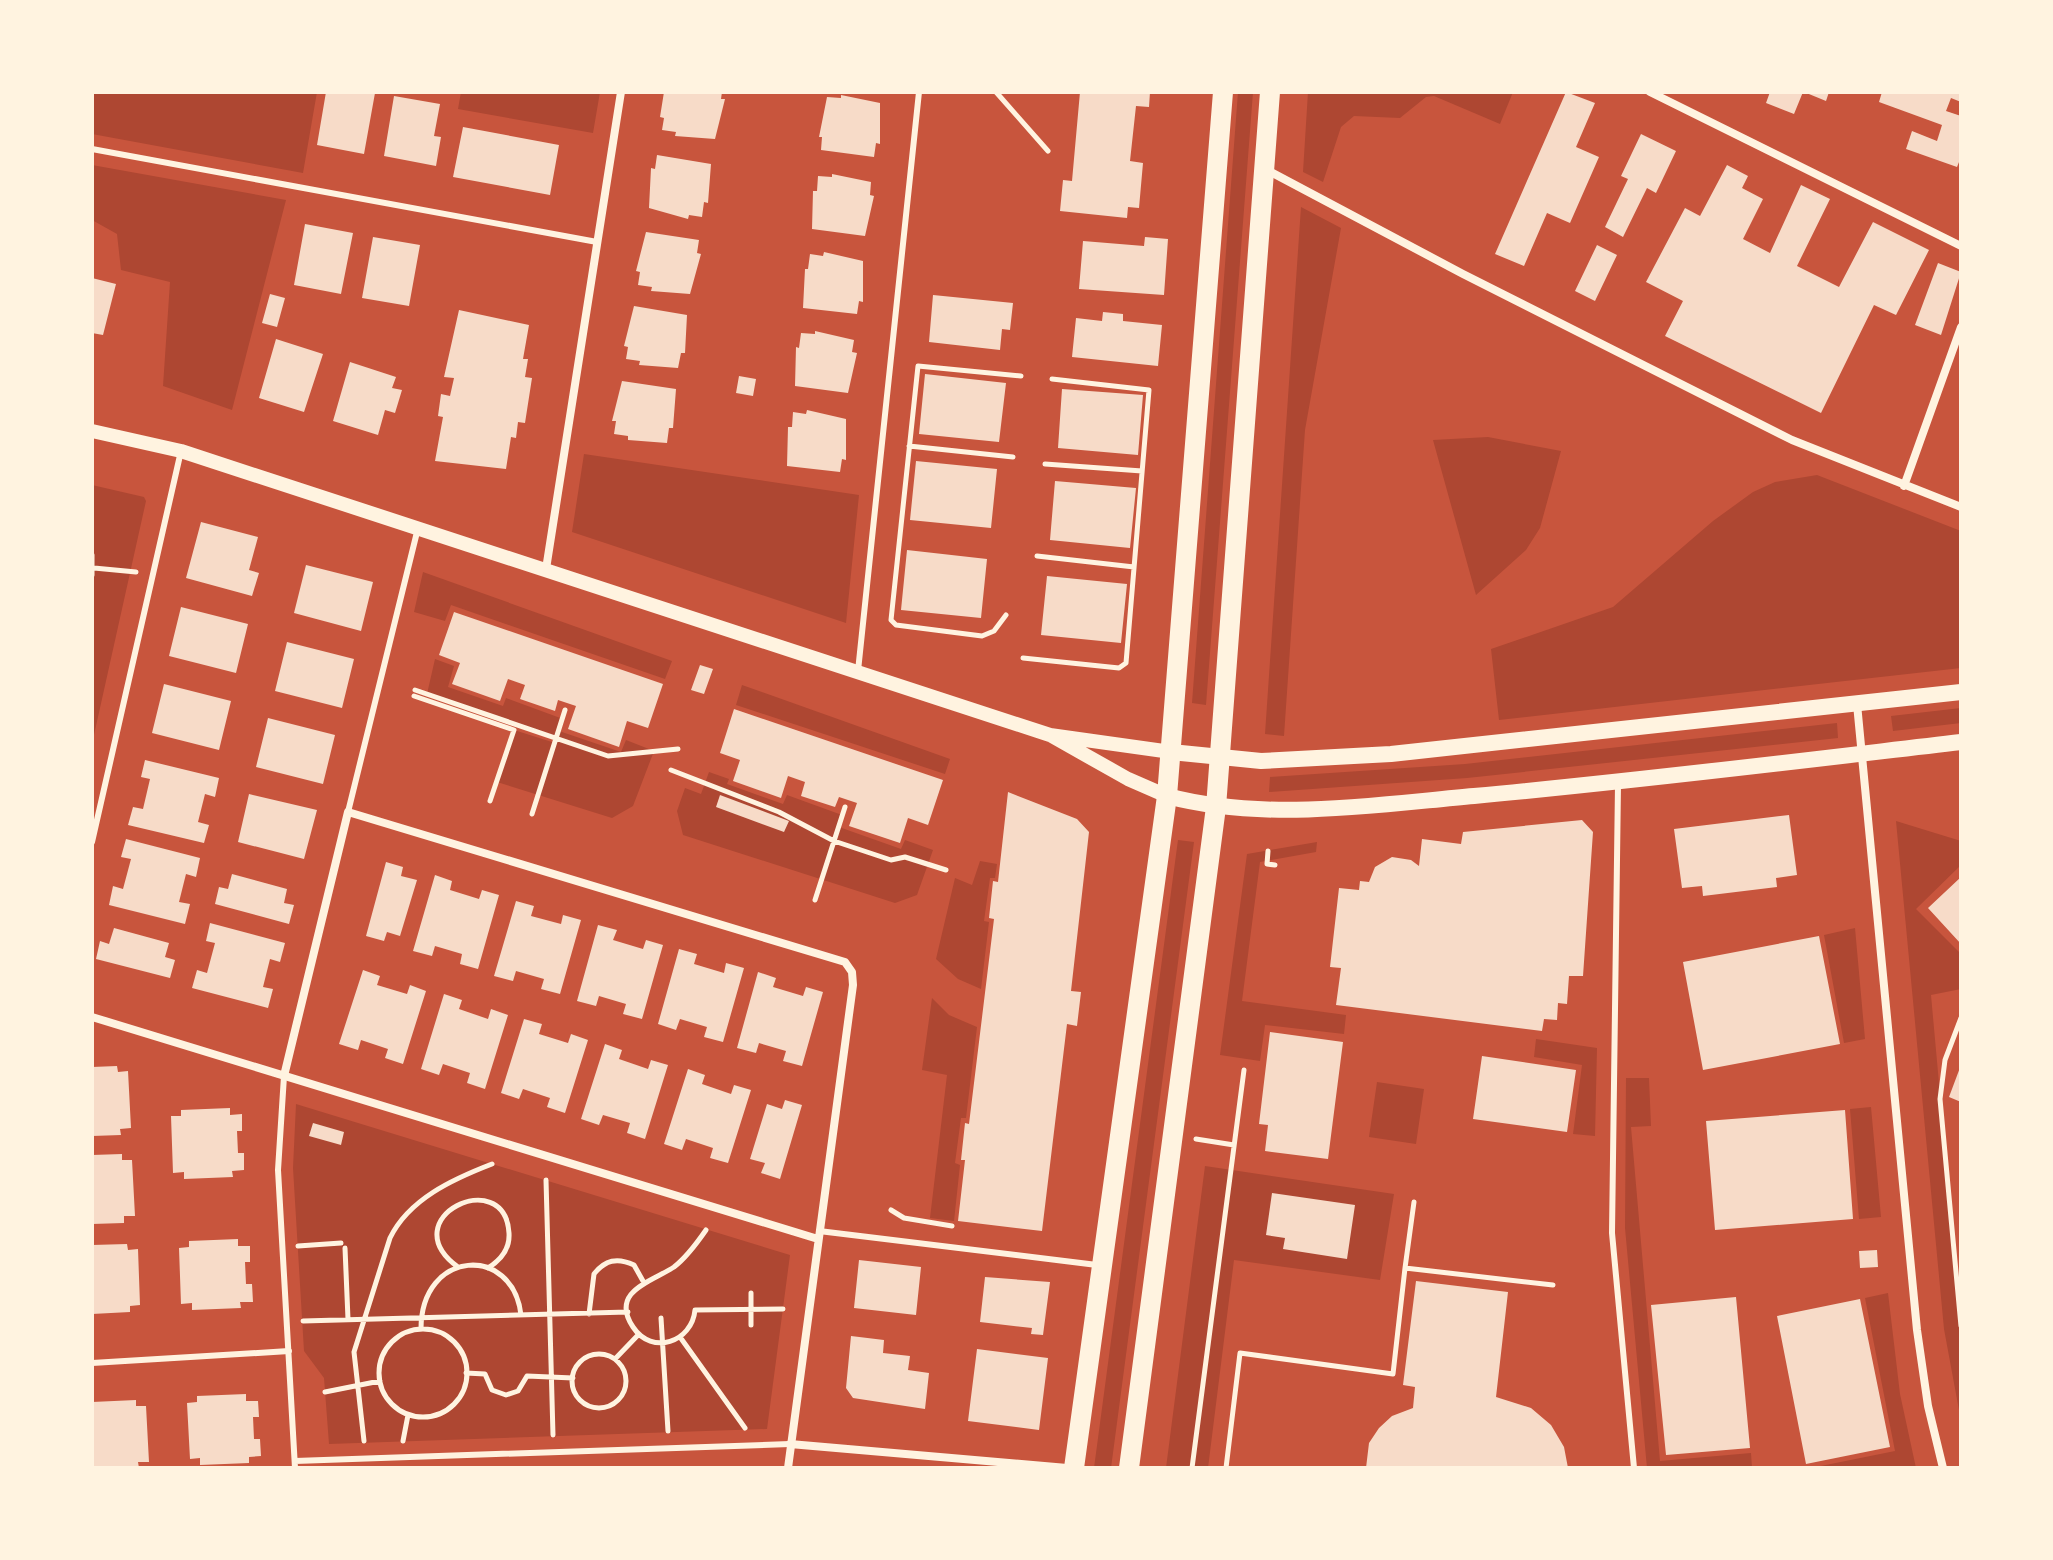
<svg xmlns="http://www.w3.org/2000/svg" width="2053" height="1560" viewBox="0 0 2053 1560" font-family="'PT Sans Narrow',sans-serif">
<rect width="100%" height="100%" fill="#c8553d"/>
<path fill="#ae4732" d="M92 92H317L303 173 92 134Z
M461 92H600L593 133 458 109Z
M1238 92H1253L1206 705 1192 703Z
M1308 92H1513L1500 124 1434 96 1426 97 1400 118 1354 116 1341 127 1323 182 1303 172Z
M92 165 286 200 232 410 163 386 170 282 121 270 117 234 92 220Z
M1301 207 1341 228 1305 430 1284 736 1265 734Z
M1488 437 1561 451 1540 528 1526 550 1476 595 1433 440Z
M584 454 859 495 846 623 572 532Z
M1817 475 1961 531V668L1499 720 1491 649 1613 607 1713 521 1753 492 1775 482Z
M92 485 144 497 146 501 92 744Z
M423 572 672 661 665 679 451 605 445 621 414 612Z
M435 659 454 666 448 687 503 706 506 698 563 719 559 731 621 752 626 740 654 751 633 806 612 818 497 782 514 730 555 743 556 738 427 694Z
M742 685 950 759 945 774 736 705Z
M1961 708V723L1893 731 1891 716Z
M1837 723 1838 738 1467 778 1269 792 1270 777 1465 764Z
M709 772 729 779 727 784 783 804 787 795 842 815 839 827 901 849 905 840 933 850 917 895 895 903 683 835 677 811 685 788 701 794Z
M1896 821 1961 841V865L1916 909 1961 954V989L1931 995 1961 1326V1421L1944 1329Z
M1178 840 1194 842 1111 1468H1094Z
M1317 842 1316 852 1260 862 1242 1001 1346 1015 1344 1034 1265 1025 1260 1061 1220 1055 1247 854Z
M980 861 997 864 995 878H990L984 921 989 922 981 989 958 979 936 959 955 878 972 885Z
M1855 928 1865 1039 1844 1043 1824 935Z
M932 998 949 1015 977 1027 966 1118H961L955 1163 960 1165 954 1221 930 1218 947 1075 922 1070Z
M1536 1039 1597 1048 1595 1136 1573 1134 1582 1065 1534 1057Z
M1626 1078H1649L1651 1126 1631 1127 1660 1461 1751 1453 1752 1468H1647L1625 1228Z
M1377 1082 1424 1089 1416 1144 1369 1137Z
M296 1104 790 1255 767 1429 329 1444 324 1378 304 1351 293 1168Z
M1871 1107 1881 1217 1859 1219 1850 1109Z
M1205 1166 1394 1194 1380 1280 1234 1260 1208 1468H1166Z
M1888 1293 1900 1394 1916 1468H1811L1895 1451 1865 1298Z"/>
<path fill="#f7dbc8" d="M326 92 375 93 364 154 317 145Z
M664 92H722L721 99H725L715 139 675 136 676 132 662 130 664 118 660 117Z
M1080 92H1150L1149 107 1136 106 1130 161 1143 163 1139 208 1128 207 1127 218 1060 211 1063 180 1072 181Z
M1566 92 1595 103 1576 147 1599 157 1570 223 1547 213 1524 266 1495 254Z
M1770 92H1803L1794 114 1766 103Z
M1804 92H1829L1826 101Z
M1882 92H1961V102L1951 98 1946 111 1961 116V157L1957 167 1906 149 1912 131 1937 141 1942 125 1879 102Z
M841 95 880 103V144L876 143 874 157 821 150 822 137H819L827 97 841 98Z
M394 96 440 104 434 136 441 137 436 166 384 156Z
M463 127 559 145 550 195 453 177Z
M1641 134 1676 151 1656 193 1647 188 1623 237 1605 227 1628 179 1621 176Z
M657 155 711 164 708 203 704 202 702 217 689 215 688 219 649 208 651 168 655 169Z
M1727 165 1748 176 1742 188 1763 199 1743 239 1770 253 1801 185 1830 199 1797 266 1839 287 1873 222 1929 250 1896 315 1874 305 1821 413 1665 336 1683 301 1646 282 1685 208 1700 216Z
M832 174 871 182 870 195 874 196 865 236 812 229 813 191H817L818 176 832 177Z
M305 224 353 233 341 294 294 285Z
M646 232 699 240 697 253 701 254 690 294 651 291 652 287 638 285 640 272 636 271Z
M373 237 420 245 409 306 362 298Z
M1145 237 1168 239 1164 295 1079 289 1083 241 1144 246Z
M1597 245 1617 255 1595 301 1575 291Z
M824 252 863 261V302L859 301 857 314 803 308 805 269H808L810 254 823 256Z
M1938 263 1961 272 1941 335 1915 325Z
M92 278 116 284 103 335 92 333Z
M270 294 285 298 277 327 262 323Z
M933 295 1013 303 1010 330 1002 329 1000 350 929 342Z
M634 306 687 315 685 353H681L678 368 639 365 640 361 626 359 628 347 624 346Z
M459 310 529 325 523 359H528L525 377 532 378 525 423 518 422 516 438 511 437 506 469 435 461 443 417 438 416 441 394 450 396 454 378 444 377Z
M1103 312 1123 314V321L1162 325 1158 366 1072 357 1076 318 1102 321Z
M815 331 854 340 852 352 857 353 848 393 795 386 796 347 799 348 801 333 815 334Z
M276 339 323 354 304 412 259 398Z
M350 362 396 377 392 388 402 390 395 413 385 410 378 435 333 421Z
M925 374 1006 383 999 442 919 434Z
M739 376 756 379 753 396 736 393Z
M622 381 676 389 673 428H669L667 443 628 440V436L614 434 616 421H612Z
M1062 389 1143 395 1138 455 1058 448Z
M807 410 846 419V460L842 459 840 472 787 466 788 427H792L793 412 806 414Z
M916 461 997 469 991 528 910 520Z
M1055 481 1136 488 1130 548 1050 540Z
M201 522 258 537 249 570 259 573 252 596 186 578Z
M907 550 987 559 981 618 901 610Z
M306 565 373 582 361 631 294 613Z
M1047 576 1127 584 1121 643 1041 635Z
M181 607 248 624 236 673 169 656Z
M454 612 663 684 648 728 627 721 619 747 568 729 576 706 558 700 555 711 520 699 525 685 508 679 500 701 452 684 460 663 439 655Z
M287 642 354 659 342 708 275 691Z
M700 665 713 669 704 694 691 690Z
M164 684 231 701 219 750 152 733Z
M734 709 943 780 928 825 908 818 900 843 849 826 857 803 839 797 835 807 801 796 805 782 788 776 781 798 733 781 740 760 720 753Z
M268 718 335 735 323 784 256 767Z
M145 760 219 778 215 797 205 794 198 822 209 825 204 843 128 825 133 807 143 809 150 779 141 777Z
M1008 792 1077 819 1089 832 1071 991 1081 992 1077 1026 1067 1024 1042 1231 958 1221 965 1160H961L965 1123 969 1124 994 919 989 918 993 881 998 882Z
M249 794 317 810 304 859 238 842Z
M720 795 789 821 784 832 716 807Z
M1789 815 1797 875 1776 878 1777 887 1703 896 1702 886 1682 888 1674 829Z
M1582 820 1593 832 1583 976H1569L1567 1004 1558 1003 1557 1020 1544 1019 1542 1031 1336 1005 1341 968 1330 967 1339 888 1359 890 1360 881 1369 882 1375 867 1392 857 1411 860 1419 866 1422 839 1461 844 1463 832Z
M126 839 200 858 196 877 186 874 179 902 190 904 185 924 109 905 113 886 123 889 131 859 121 857Z
M386 862 403 867 401 876 417 880 400 936 387 932 384 941 366 936Z
M232 874 287 889 284 903 294 905 289 924 215 904 219 887 228 889Z
M435 875 452 881 450 890 479 899 482 890 499 895 478 969 460 964 462 954 435 946 432 956 413 951Z
M1961 877V944L1928 908Z
M516 901 534 906 531 916 561 924 563 915 581 920 560 994 541 989 544 979 516 971 513 981 494 976Z
M210 923 285 943 280 962 270 959 263 987 273 989 268 1008 192 988 197 970 207 973 215 943 206 941Z
M598 925 617 930 613 940 643 949 646 940 663 945 642 1019 623 1014 626 1004 599 996 596 1006 577 1001Z
M114 928 169 943 165 957 175 960 170 978 96 959 100 941 109 944Z
M1819 936 1840 1044 1703 1070 1683 962Z
M679 949 697 954 694 964 724 973 726 963 744 968 723 1042 704 1037 707 1027 680 1019 676 1030 658 1024Z
M363 970 380 976 377 985 407 994 410 985 426 991 403 1064 385 1058 388 1049 361 1040 358 1050 339 1044Z
M758 972 776 978 773 987 803 996 806 987 823 992 802 1066 783 1061 786 1051 759 1043 756 1053 737 1048Z
M444 994 462 1000 459 1009 488 1019 491 1009 508 1015 485 1089 467 1083 470 1073 443 1064 439 1075 421 1069Z
M524 1019 542 1024 539 1034 568 1043 571 1034 588 1040 565 1113 547 1107 550 1098 523 1089 519 1099 501 1093Z
M1270 1032 1343 1042 1328 1159 1265 1151 1268 1125 1259 1124Z
M605 1044 622 1050 619 1059 648 1069 651 1060 668 1065 645 1139 627 1133 630 1123 603 1115 599 1125 581 1119Z
M1482 1056 1576 1070 1567 1132 1473 1119Z
M1961 1065V1102L1949 1097Z
M117 1066 118 1072 128 1071 131 1128 120 1129 121 1135 92 1136V1067Z
M688 1069 705 1075 702 1084 731 1094 734 1085 751 1090 728 1163 710 1158 713 1148 686 1139 682 1150 664 1144Z
M785 1100 802 1105 780 1179 761 1173 765 1163 750 1159 767 1104 782 1109Z
M230 1108V1115L242 1114V1131H237L238 1153H244V1170L232 1171 233 1177 184 1179V1172L173 1173 171 1116H181V1110Z
M1845 1110 1853 1219 1715 1230 1706 1121Z
M313 1123 344 1132 341 1145 309 1136Z
M122 1154V1160H132L135 1216H124V1223L92 1224V1155Z
M1272 1193 1355 1205 1347 1259 1283 1249 1285 1238 1266 1235Z
M238 1239V1246H250V1262H245L246 1284H252L253 1302H240L241 1308 192 1310V1303L181 1304 179 1248 189 1247V1241Z
M127 1244 128 1250 138 1249 140 1305 130 1306V1312L92 1314V1245Z
M1877 1250 1878 1267 1860 1268 1859 1251Z
M859 1260 921 1267 916 1315 854 1308Z
M985 1277 1050 1282 1043 1335 1031 1334 1032 1328 980 1322Z
M1416 1281 1508 1292 1496 1397 1531 1408 1551 1425 1564 1447 1568 1468H1366L1369 1443 1379 1428 1392 1416 1413 1408 1415 1387 1403 1385Z
M1736 1297 1750 1448 1666 1455 1651 1305Z
M1860 1299 1890 1447 1806 1464 1777 1316Z
M851 1336 884 1340 883 1353 910 1356 908 1370 929 1373 925 1409 853 1398 846 1388Z
M977 1349 1048 1358 1039 1430 968 1421Z
M246 1394V1401H258L259 1417H253L254 1439H260L261 1456 249 1457V1463L200 1465V1458L190 1459 187 1403 197 1402V1396Z
M136 1400V1406H146L149 1462H138L139 1468H92V1402Z"/>
<g fill="none" stroke-linecap="round" stroke-linejoin="round">
<path stroke="#fff3e0" stroke-width="5" d="M996 92 1048 151
M909 446 1013 457
M1045 464 1142 471
M92 555V575
M1037 556 1134 567
M94 568 136 572
M1006 615 994 631 982 636 896 625 891 620 918 366 1021 376
M1023 658 1119 668 1126 663 1149 390 1052 379
M415 690 608 756 678 749
M414 696 514 730 490 801
M671 770 779 812 834 841 891 860 905 857 946 870
M532 814 565 710
M1268 851 1267 864 1275 865
M815 900 845 807
M1961 1018 1945 1060 1940 1099 1961 1326
M1196 1139 1234 1145
M546 1180 553 1435
M891 1210 904 1218 952 1226
M706 1230C697 1243 687 1257 674 1267 653 1281 609 1291 633 1327 652 1356 692 1342 695 1310L783 1309
M298 1246 341 1243
M345 1248 348 1319
M458 1267C391 1218 505 1164 509 1233 510 1249 501 1260 488 1268
M1405 1268 1414 1202
M589 1314 594 1274C605 1260 617 1257 634 1265L643 1281
M661 1318 668 1431
M303 1321 628 1312
M751 1325V1293
M421 1329C421 1249 513 1244 521 1315
M379 1373a44 44 0 1 1 88 0a44 44 0 1 1-88 0Z
M680 1337 745 1428
M572 1381a27 27 0 1 1 54 0a27 27 0 1 1-54 0Z
M615 1359 639 1334
M466 1373 485 1374 492 1390 506 1395 518 1391 527 1376 573 1378
M325 1392 380 1381
M364 1441 354 1352 390 1238C409 1199 453 1179 492 1164
M403 1441 408 1415
M1192 1468 1244 1070
M1226 1468 1240 1353 1393 1374 1405 1268 1553 1285"/>
<path stroke="#fff3e0" stroke-width="6" d="M92 149 597 242
M858 671 919 92
M1618 785 1612 1233 1634 1468
M348 812 418 528
M92 842 181 451
M284 1076 278 1170 295 1468
M819 1231 1097 1265
M92 1363 289 1351
M295 1461 790 1444"/>
<path stroke="#fff3e0" stroke-width="8" d="M1650 92 1961 246
M1265 169 1463 274 1792 440 1961 507
M1904 486 1961 327
M546 569 621 92
M1857 704 1917 1330 1928 1406 1943 1468
M92 1017 818 1239
M284 1076 348 812 845 962 852 972 853 985 788 1468
M790 1444 1067 1468"/>
<path stroke="#fff3e0" stroke-width="14" d="M92 431 181 451 1050 735
M1167 796 1128 779 1050 735 1171 752"/>
<path stroke="#fff3e0" stroke-width="16" d="M1171 752 1261 761 1391 754 1961 692
M1167 796C1266 822 1373 805 1474 796 1637 781 1799 761 1961 742"/>
<path stroke="#fff3e0" stroke-width="20" d="M1074 1468 1167 796 1223 92
M1129 1468 1216 807 1270 92"/>
</g>
<rect width="2053" height="1560" fill="none" stroke="#fff3e0" stroke-width="188"/>
</svg>
